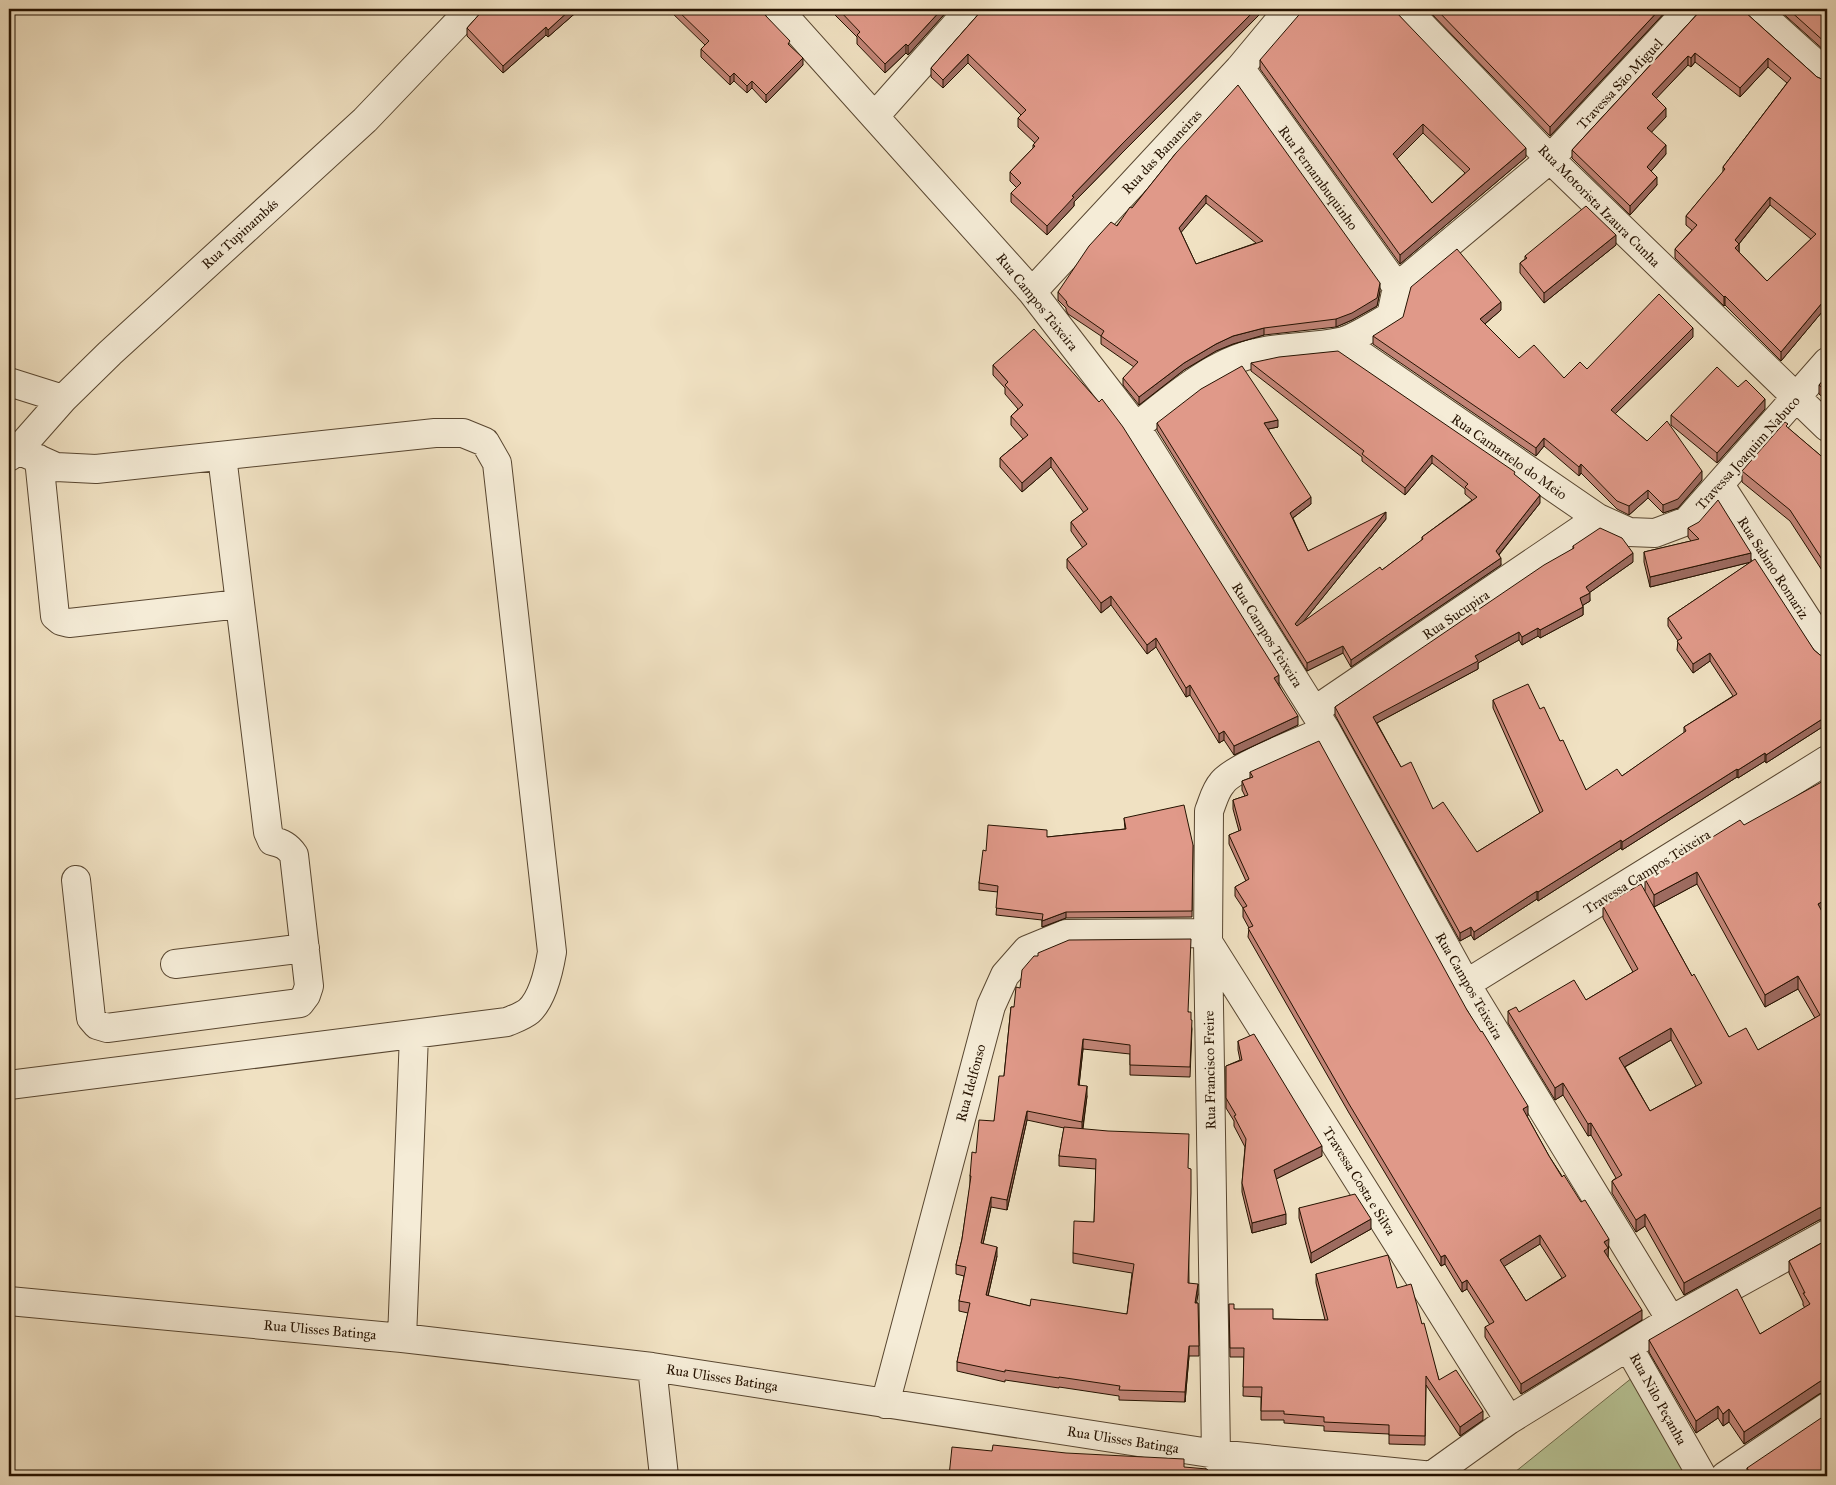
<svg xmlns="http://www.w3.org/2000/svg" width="1836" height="1485" viewBox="0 0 1836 1485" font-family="'IM FELL Great Primer',serif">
<rect width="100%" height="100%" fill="#f0e1c2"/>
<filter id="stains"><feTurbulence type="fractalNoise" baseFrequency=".004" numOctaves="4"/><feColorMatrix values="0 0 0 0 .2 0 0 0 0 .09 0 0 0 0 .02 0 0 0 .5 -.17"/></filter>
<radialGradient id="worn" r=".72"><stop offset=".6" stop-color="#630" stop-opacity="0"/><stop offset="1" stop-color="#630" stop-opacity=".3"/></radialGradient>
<path fill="#b7c395" stroke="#6e6a4a" d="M1638 1373 1697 1476H1547L1515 1472Z"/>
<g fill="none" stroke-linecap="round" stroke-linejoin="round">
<g stroke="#584630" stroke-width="30">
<path id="minor" d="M778 9 1032 292 1136 427 1326 730 1466 984 1671 1320
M1406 9 1550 159 1827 427
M1755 9 1827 74
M1240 68 1397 287
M875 116 970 9
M1397 287 1550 159 1689 9
M1032 292 1240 68 1289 9
M1342 342 1598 518 1629 532 1655 533 1687 521 1827 362
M9 382 63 399
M1136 427C1171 399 1212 363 1256 353 1283 346 1313 348 1340 342 1354 339 1378 323 1391 316L1397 287
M9 457 18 450 63 399 110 353 365 120 471 9
M39 459 55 616 61 621 69 623 240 604
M1720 485 1827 650
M1314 711 1598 518
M76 880 91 1018 97 1025 107 1028 300 1003 306 995 309 986 294 855C288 846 282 843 272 841L268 832 222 456
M1208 942 1509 1420
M175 964 305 948
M1466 984 1827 760
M9 1085 507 1022C514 1019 523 1016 529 1011 543 998 549 970 552 952L497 463 485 442 463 433H435L96 469 56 467 18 450
M9 1301 402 1338 652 1367 1216 1454 1433 1476
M402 1338 414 1035
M1629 1348 1702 1476
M652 1367 664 1476
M885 1404 991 1006 1005 975 1027 950 1066 934 1208 933
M1223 1476 1216 1454 1208 942 1209 811C1213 801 1215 791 1222 783 1233 767 1305 740 1326 730
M1431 1476 1509 1420 1671 1320 1827 1234
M1725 1476 1827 1407"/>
</g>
<use href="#minor" stroke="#f5ecd7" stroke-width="28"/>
</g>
<path fill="#c18476" stroke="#251200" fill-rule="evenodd" d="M484 9H580L548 37 546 35 503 73 467 36V28Z
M668 9H765L766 17 790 46 803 65 766 103 752 88 747 93 734 81 730 85 701 57V49L705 45Z
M833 9H949L908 55 906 53 885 73 857 44V37L833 13Z
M1259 9V15L1122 153 1074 202V206L1047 235 1011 202V193L1017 188 1010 181V172L1033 148V145L1035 143 1018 127V118L1021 115 968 63 943 88 931 77V68L982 10Z
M1427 9H1613L1620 15 1626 9H1668L1550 136Z
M1778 9H1827V53Z
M1395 11 1526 157 1400 264 1260 69V60ZM1423 133 1465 173 1432 203 1397 159Z
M1700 11 1745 12 1817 77 1824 80H1827V306L1781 361 1725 305 1724 306 1675 258V249L1692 230 1686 225V216L1723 172V167L1787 83 1768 67 1740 97 1695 62 1691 67 1688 65 1656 98 1666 117 1651 132 1666 154 1651 171 1657 185 1630 215 1572 158V150ZM1770 205 1811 239 1767 281 1739 252V244Z
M1176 153 1380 291 1377 306 1352 320 1336 327 1264 335 1233 344 1216 351 1184 370 1139 405 1123 385V378L1134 367 1101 344V336L1068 314 1066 310V308L1058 300V292L1132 208ZM1206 203 1256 243 1196 264 1181 232Z
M1616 245 1544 303 1520 273V263L1525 259V256Z
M1501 310 1485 324 1519 358 1564 378 1587 369 1693 337 1615 414 1647 441 1702 480 1678 508 1663 513 1648 498 1629 515 1617 509 1581 473 1579 476 1544 446 1536 456 1373 344V336Z
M1251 363 1515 475 1540 503 1499 555 1501 565 1351 667 1343 653 1307 671 1157 430V423L1278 427 1268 429 1311 504 1293 518 1308 551 1386 519 1303 622 1382 570 1422 540V537L1472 500 1465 494V489L1432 463 1405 495 1362 461V457L1251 371Z
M993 365 1279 685 1298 725 1234 755 1224 740 1219 743 1190 695 1186 697 1156 647 1147 654 1111 605 1101 613 1067 568V559L1083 548 1071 531V522L1084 513 1051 467 1022 492 1000 467V458L1023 439 1011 425V416L1018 409 1005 394V388L993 375Z
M1827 376V401L1819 394V385Z
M1738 387 1765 409 1717 463 1671 425V415Z
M1788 428 1827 461V578L1790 521 1742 482V471Z
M1688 528 1751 562 1814 650 1820 655 1827 660V724L1766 763 1765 761 1738 778 1737 777 1622 850 1621 848 1538 901 1537 899 1474 940 1471 935 1460 941 1335 715V707L1573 549V546L1633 562 1589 593 1590 601 1583 605V615L1540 638 1538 636 1522 645 1519 640 1478 663V669L1377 723 1401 767 1433 809 1477 852 1540 813 1493 708V700L1540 709 1560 741 1586 790 1622 776 1684 733V727L1733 696 1710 661 1693 673 1677 650 1678 641 1668 626V618L1751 562 1650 587 1644 562V552L1691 541 1688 537Z
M1250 772 1467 1010 1528 1116H1527L1549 1156 1609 1248 1608 1249V1257L1642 1320 1521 1394 1485 1337V1327L1490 1325 1467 1289 1462 1292 1445 1264 1441 1266 1349 1113 1248 937 1249 928 1243 917V908L1235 896V887L1246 881 1229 844V835L1239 831 1233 809V800L1245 796 1242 790V781L1250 778ZM1540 1244 1562 1278 1526 1301 1504 1266Z
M1124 818 1193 845 1192 917 1066 918 1042 927V920L996 915 998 892 979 890V883L986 851 1047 837 1125 829Z
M1744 825 1823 913 1827 921V1219L1819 1220 1684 1295 1645 1226 1636 1232 1612 1193V1181L1616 1178 1591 1135 1588 1136 1563 1095 1555 1100 1508 1023V1011L1519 1012 1586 1000 1633 972 1603 918V906L1645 891V879ZM1697 884 1765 1007 1798 989 1815 1018 1758 1050 1729 1037 1692 976 1654 907ZM1671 1040 1696 1086 1650 1111 1625 1067Z
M1011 1007 1189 1012 1192 1029 1190 1077 1130 1075V1054L1083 1049 1079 1085 1087 1096 1083 1129 1188 1168 1189 1283 1198 1294 1196 1303H1198L1199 1356H1189L1185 1402 1119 1400V1396L1059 1387V1388L1005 1380V1382L957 1371V1362L968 1313 959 1311V1301L964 1276 956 1274V1265L962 1239 970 1186V1176L976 1153 994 1121 1004 1076ZM1027 1120 1064 1128 1059 1156V1166L1096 1169 1094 1222 1073 1253V1263L1132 1273 1127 1314 1030 1306 988 1296 997 1256 983 1244 991 1207 1007 1210Z
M1238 1041 1322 1156 1276 1179 1286 1224 1252 1233 1242 1192V1183L1245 1147 1234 1126V1121L1226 1108V1066L1240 1060 1238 1050Z
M1299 1208 1371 1229 1311 1263 1299 1218Z
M1827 1240V1392H1825L1819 1394 1744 1444 1729 1422 1723 1426 1718 1418 1696 1433 1649 1352V1340L1760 1334 1805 1308 1803 1305V1302L1789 1273V1261Z
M1316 1274 1397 1288 1422 1324 1439 1380 1483 1420 1460 1436 1426 1385 1425 1445 1389 1444V1434L1324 1431V1426L1284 1423V1420H1261V1397L1243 1396 1244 1357H1230L1229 1304 1234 1309 1273 1319 1325 1320 1316 1283Z
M1747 1468 1827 1476H1747Z"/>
<path fill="#9d6b60" stroke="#251200" d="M571 9H580L548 37V30Z
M942 9H949L908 55V46Z
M1256 9H1259V15L1122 153 1074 202V206L1047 235V226L1072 196 1122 144Z
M1660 9H1668L1550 136V127Z
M546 27V35L503 73V66Z
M906 44V53L885 73V64Z
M1695 53V62L1691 67V58Z
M968 54V63L943 88V80Z
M1688 56V65L1652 103V94Z
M803 58V65L766 103V95Z
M1768 58V67L1740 97V88Z
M734 73V81L730 85V77Z
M752 81V88L747 93V86Z
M1666 108V117L1647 137V128Z
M1423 124V133L1393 163V154Z
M1666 145V154L1647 176V167Z
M1526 148V157L1400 264V255Z
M1657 177V185L1630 215V206Z
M1206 195V203L1179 235V228Z
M1770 197V205L1738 245 1739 244V253L1735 256V240Z
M1616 235V245L1544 303V293Z
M1380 283V291L1377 306 1352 320 1336 327V319Z
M1725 296V305L1724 306V297Z
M1827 297V306L1781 361V352Z
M1501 302V310L1480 328V319Z
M1264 328V335L1233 344 1216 351 1184 370 1139 405V397L1184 363 1216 344 1233 336Z
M1693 328V337L1611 418V410Z
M1765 399V409L1717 463V453Z
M1278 420V427L1264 430V423Z
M1544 438V446L1536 456V448Z
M1432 455V463L1405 495V488Z
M1051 457V467L1022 492V483Z
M1581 464V473L1579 476V467Z
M1702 471V480L1678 508 1663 513V505Z
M1648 490V498L1629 515V506Z
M1540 495V503L1496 558V551Z
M1311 497V504L1290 520V513Z
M1386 512V519L1295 632V624Z
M1633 553V562L1586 595V587Z
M1751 553V562L1650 587V577Z
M1501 558V565L1351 667V660Z
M1590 593V601L1580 607V598Z
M1111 596V605L1101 613V603Z
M1583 607V615L1540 638V630Z
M1538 628V636L1522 645V637Z
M1519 632V640L1478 663V669L1373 725V717L1475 656Z
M1156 638V647L1147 654V645Z
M1343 646V653L1307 671V663Z
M1710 653V661L1693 673V664Z
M1279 675V685L1274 687V678Z
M1190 685V695L1186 697V688Z
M1298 716V725L1234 755V746Z
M1827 716V724L1766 763V755Z
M1224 731V740L1219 743V734Z
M1765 753V761L1738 778V770Z
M1737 769V777L1622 850V842Z
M1621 840V848L1538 901V892Z
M1697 872V884L1654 907V895Z
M1537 891V899L1474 940V932Z
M1827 899V911L1818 916V904Z
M1066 912V918L1042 927V921Z
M1471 927V935L1460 941V933Z
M1798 976V989L1765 1007V995Z
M1671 1028V1040L1619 1070V1058Z
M1083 1039V1049L1078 1095V1085Z
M1563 1083V1095L1555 1100V1088Z
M1087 1086V1096L1082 1132V1122Z
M1528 1106V1116L1523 1118V1109Z
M1027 1111V1120L1007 1210V1200Z
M1591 1123V1135L1588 1136V1124Z
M1322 1146V1156L1274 1180V1170Z
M991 1197V1207L981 1253V1243Z
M1827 1206V1218L1819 1220 1684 1295V1283L1819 1208Z
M1286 1214V1224L1252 1233V1223Z
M1645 1214V1226L1636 1232V1220Z
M1371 1219V1229L1311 1263V1253Z
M1540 1235V1244L1500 1269V1260Z
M1609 1239 1608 1257 1604 1260V1242Z
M997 1247V1256L986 1305V1295Z
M1445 1255V1264L1441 1266V1257Z
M1467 1280V1289L1462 1292V1283Z
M1198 1284V1294L1195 1313V1303Z
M1642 1310V1320L1521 1394V1384Z
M1189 1346V1356L1185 1402V1392Z
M1825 1379V1392L1819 1394 1744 1444V1432L1819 1382Z
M1718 1406V1418L1696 1433V1421Z
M1729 1409V1422L1723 1426V1414Z
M1483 1411V1420L1460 1436V1427Z
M1827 1471V1476H1818Z"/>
<path fill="#e09989" stroke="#251200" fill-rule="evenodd" d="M484 9H571L548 30 546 27 503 66 467 28Z
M676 9H765L766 12 764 14 790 41 788 44 803 58 766 95 752 81 747 86 734 73 730 77 701 49 709 41Z
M838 9H942L908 46 906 44 885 64 857 35 860 32Z
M983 9H1256L1122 144 1072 196 1074 197 1047 226 1011 193 1021 183 1010 172 1035 146 1033 145 1039 138 1018 118 1026 110 968 54 943 80 931 68Z
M1304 9H1393L1395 11 1526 148 1400 255 1260 60ZM1423 124 1470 169 1432 203 1393 154Z
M1436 9H1613L1620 15 1626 9H1660L1550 127Z
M1702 9H1743L1745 12 1817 77 1824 80H1827V297L1781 352 1725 296 1724 297 1675 249 1697 225 1686 216 1725 169 1723 167 1791 78 1768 58 1740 88 1695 53 1691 58 1688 56 1652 94 1666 108 1647 128 1666 145 1647 167 1657 177 1630 206 1572 150ZM1770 197 1816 234 1767 281 1735 248 1739 244 1735 240Z
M1788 9H1827V44Z
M1238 85 1380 283 1377 298 1352 313 1336 319 1264 328 1233 336 1216 344 1184 363 1139 397 1123 378 1138 362 1101 336 1104 331 1068 306 1066 302H1067L1058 292 1089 246 1111 222 1117 226 1130 207 1132 208 1176 153ZM1206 195 1263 241 1196 264 1179 228Z
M1586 206 1616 235 1544 293 1520 263 1527 258 1525 256Z
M1457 249 1501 302 1480 319 1519 358 1534 345 1564 378 1580 362 1587 369 1659 294 1693 328 1611 410 1647 441 1667 421 1702 471 1678 499 1663 505 1648 490 1629 506 1617 501 1581 464 1579 467 1544 438 1536 448 1373 336 1403 317 1411 287Z
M1034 329 1099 402 1102 399 1123 427 1279 675 1274 678 1298 716 1234 746 1224 731 1219 734 1190 685 1186 688 1156 638 1147 645 1111 596 1101 603 1067 559 1087 544 1071 522 1088 509 1051 457 1022 483 1000 458 1028 435 1011 416 1023 405 1005 385 1008 382 993 365Z
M1338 351 1515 472 1514 474 1540 495 1496 551 1501 558 1351 660 1343 646 1307 663 1157 423 1201 389 1242 366 1278 420 1264 423 1311 497 1290 513 1308 551 1386 512 1295 624 1297 626 1380 567 1382 570 1423 539 1422 537 1477 497 1465 487 1468 484 1432 455 1405 488 1362 454 1364 451 1251 363 1279 357Z
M1717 367 1738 387 1746 380 1765 399 1717 453 1671 415Z
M1827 376V392L1819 385Z
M1785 422 1788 424 1786 426 1827 461V567L1790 510 1742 471Z
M1718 500 1751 553 1650 577 1644 552 1699 539 1688 528 1699 522Z
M1600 528 1622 538 1633 553 1586 587 1590 593 1580 598 1583 607 1540 630 1538 628 1522 637 1519 632 1475 656 1478 661 1373 717 1401 767 1411 762 1433 809 1443 802 1477 852 1543 811 1493 700 1528 684 1540 709 1544 707 1560 741 1563 740 1586 790 1617 769 1622 776 1686 731 1684 727 1737 694 1710 653 1693 664 1677 641 1682 638 1668 618 1755 559 1814 650 1820 655 1825 657 1827 660V716L1766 755 1765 753 1738 770 1737 769 1622 842 1621 840 1538 892 1537 891 1474 932 1471 927 1460 933 1335 707 1544 565 1574 548 1573 546Z
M1319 741 1467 1010 1481 1032 1482 1031 1528 1106 1523 1109 1549 1156 1562 1177 1564 1175 1581 1202 1585 1200 1609 1239 1604 1242 1608 1248 1604 1251 1642 1310 1521 1384 1485 1327 1494 1322 1467 1280 1462 1283 1445 1255 1441 1257 1349 1104 1248 928 1253 926 1243 908 1247 906 1235 887 1249 879 1229 835 1241 830 1233 800 1248 795 1242 781 1253 777 1250 772ZM1540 1235 1566 1276 1526 1301 1500 1260Z
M1827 779V899L1818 904 1827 921V1206L1819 1208 1684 1283 1645 1214 1636 1220 1612 1181 1622 1175 1591 1123 1588 1124 1563 1083 1555 1088 1508 1011 1516 1007 1519 1012 1574 980 1586 1000 1638 969 1603 906 1641 884 1692 976 1694 974 1729 1037 1746 1028 1758 1050 1820 1015 1798 976 1765 995 1697 872 1654 895 1645 879 1740 820 1744 825ZM1671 1028 1702 1083 1650 1111 1619 1058Z
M1184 805 1193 845 1192 911 1066 912 1042 921 1043 914 996 908 998 886 979 883 983 850 986 851 988 825 1047 830V837L1126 829 1124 818Z
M1191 939 1188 1012H1191V1020H1192L1190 1067 1130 1065V1045L1083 1039 1078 1085 1087 1086 1082 1122 1027 1111 1007 1200 991 1197 981 1243 997 1247 986 1295 1030 1306 1031 1299 1127 1314 1134 1264 1073 1253 1074 1221 1094 1222 1096 1159 1059 1156 1064 1127 1108 1131 1189 1134 1188 1168 1191 1169V1193L1188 1283 1198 1284 1195 1303H1198L1199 1346H1189L1185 1392 1119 1390 1120 1386 1059 1377V1378L1005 1370V1372L957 1362 970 1303 959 1301 966 1267 956 1265 962 1239 971 1176H970L972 1152 976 1153 979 1120 994 1121 999 1076H1004L1011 1007H1014L1016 987 1020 988 1022 970 1034 956H1038V953L1069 940Z
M1254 1034 1322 1146 1274 1170 1286 1214 1252 1223 1242 1183 1246 1139 1234 1116 1236 1115 1226 1098V1066L1242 1060 1238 1041Z
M1355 1194 1371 1219 1311 1253 1299 1208Z
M1827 1240V1380L1825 1379 1819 1382 1744 1432 1729 1409 1723 1414 1718 1406 1696 1421 1649 1340 1737 1289 1760 1334 1810 1304 1803 1293H1805L1789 1261Z
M1388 1255 1397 1288 1411 1284 1412 1287 1422 1324 1424 1323 1439 1380 1456 1370 1483 1411 1460 1427 1426 1376 1425 1436 1389 1435V1425L1324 1422V1417L1284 1414V1411H1261L1262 1387H1243L1244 1348H1230L1229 1304H1234V1309H1273V1319L1328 1320 1316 1274Z
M1827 1414V1471L1818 1476H1752L1747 1468Z
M993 1445 1066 1453 1184 1459V1467L1207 1469 1211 1476H949L952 1447 992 1451Z"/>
<g text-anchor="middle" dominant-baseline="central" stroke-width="4.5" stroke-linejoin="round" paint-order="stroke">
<g font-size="14" fill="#251200" stroke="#f5ecd7">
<text transform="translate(1620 84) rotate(-47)">Travessa São Miguel</text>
<text transform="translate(1162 152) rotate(-47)">Rua das Bananeiras</text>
<text transform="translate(1318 178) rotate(54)">Rua Pernambuquinho</text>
<text transform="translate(1599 206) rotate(45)">Rua Motorista Izaura Cunha</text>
<text transform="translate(240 234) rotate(-42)">Rua Tupinambás</text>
<text transform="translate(1037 302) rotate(51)">Rua Campos Teixeira</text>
<text transform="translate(1748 453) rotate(-48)">Travessa Joaquim Nabuco</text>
<text transform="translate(1509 457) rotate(35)">Rua Camartelo do Meio</text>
<text transform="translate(1773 568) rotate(57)">Rua Sabino Romariz</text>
<text transform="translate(1456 615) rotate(-34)">Rua Sucupira</text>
<text transform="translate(1267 635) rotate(58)">Rua Campos Teixeira</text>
<text transform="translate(1647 872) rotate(-32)">Travessa Campos Teixeira</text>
<text transform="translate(1469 986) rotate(60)">Rua Campos Teixeira</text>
<text transform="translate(1210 1070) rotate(-91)">Rua Francisco Freire</text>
<text transform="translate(971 1083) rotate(-75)">Rua Idelfonso</text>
<text transform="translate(1359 1181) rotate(58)">Travessa Costa e Silva</text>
<text transform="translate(320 1330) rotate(5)">Rua Ulisses Batinga</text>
<text transform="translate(722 1378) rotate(9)">Rua Ulisses Batinga</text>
<text transform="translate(1658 1399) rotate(61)">Rua Nilo Peçanha</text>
<text transform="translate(1123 1440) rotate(9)">Rua Ulisses Batinga</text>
</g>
</g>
<rect width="1836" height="1485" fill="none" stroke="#f0e1c2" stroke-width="30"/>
<rect x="10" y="10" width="1816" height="1465" fill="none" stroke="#251200" stroke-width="2.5"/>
<rect x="15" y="15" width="1806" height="1455" fill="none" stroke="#251200"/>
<rect width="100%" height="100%" filter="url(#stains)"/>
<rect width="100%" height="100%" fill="url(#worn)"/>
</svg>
